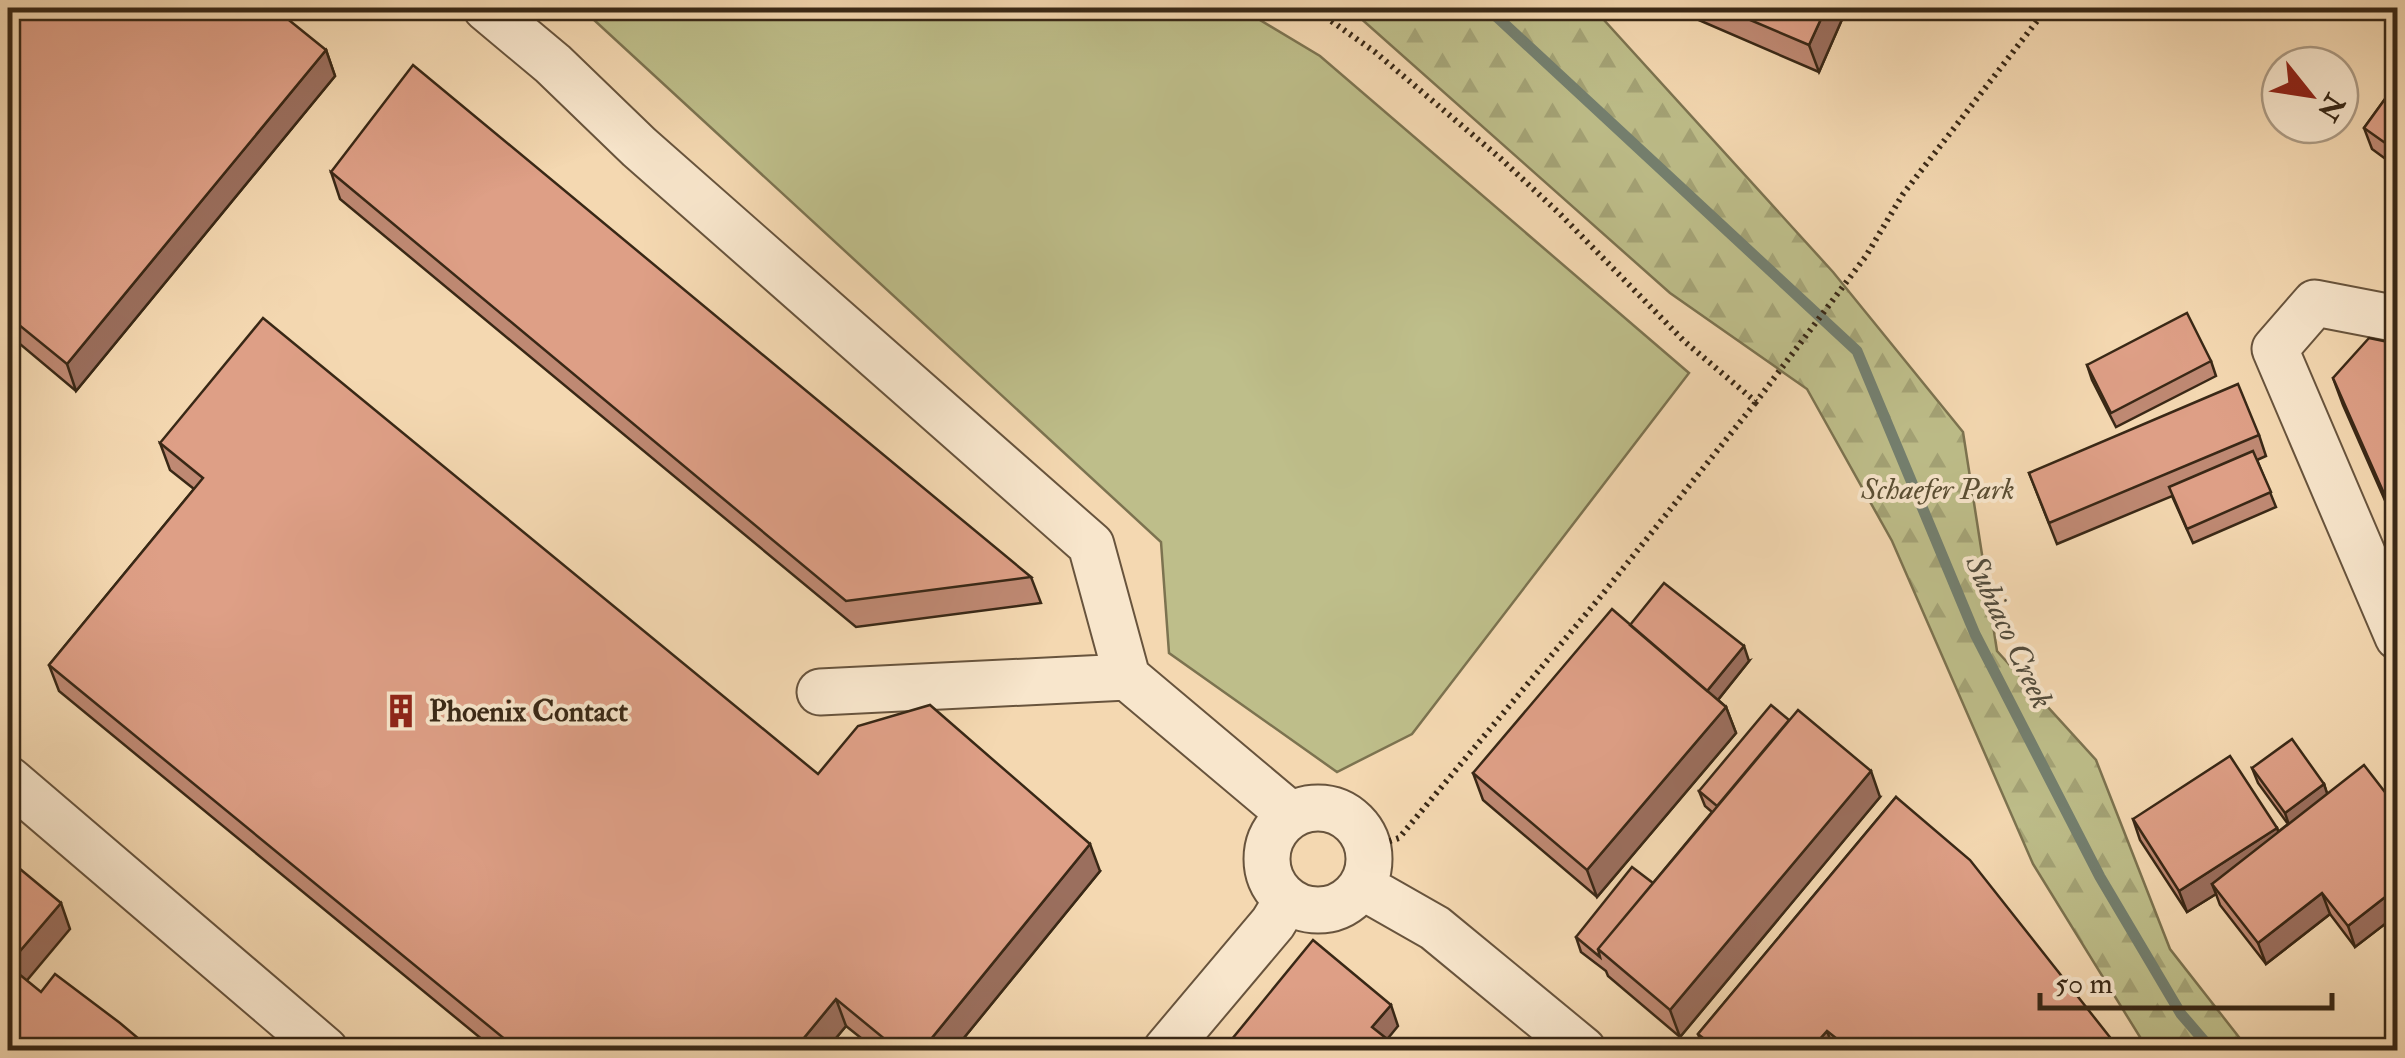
<svg xmlns="http://www.w3.org/2000/svg" width="2405" height="1058" viewBox="0 0 2405 1058" font-family="'IM FELL Double Pica',serif">
<defs>
<pattern id="forest-firs" width="22" height="20" patternUnits="userSpaceOnUse" patternTransform="scale(2.5)"><rect width="22" height="20" fill="#bebe8a"/><path d="M5 1l3.5 6h-7zM16 11l3.5 6h-7z" fill="#a4a376"/></pattern>
</defs>
<rect width="100%" height="100%" fill="#f4d8b1"/>
<filter id="stains"><feTurbulence type="fractalNoise" baseFrequency=".002" numOctaves="4"/><feColorMatrix values="0 0 0 0 .2 0 0 0 0 .09 0 0 0 0 .02 0 0 0 .5 -.17"/></filter>
<radialGradient id="worn" r=".72"><stop offset=".6" stop-color="#630" stop-opacity="0"/><stop offset="1" stop-color="#630" stop-opacity=".3"/></radialGradient>
<path fill="#bebe8a" stroke="#7c7350" stroke-width="2.5" d="M581 8H1240L1320 56 1689 373 1412 734 1337 772 1169 653 1161 542Z"/>
<path fill="url(#forest-firs)" stroke="#7c7350" stroke-width="2.5" d="M1349 8H1593L1833 272 1963 432 1997 651 2096 760 2170 949 2249 1050H2148L2033 864 1892 541 1807 389 1670 293Z"/>
<g fill="none" stroke-linecap="round" stroke-linejoin="round">
<path stroke="#748070" stroke-width="11" d="M1482 8 1497 17 1857 351 1975 634 2100 877 2181 1014 2212 1050"/>
<g stroke="#68543d" stroke-width="49">
<path id="minor" d="M486 8 553 64 639 147 1091 545 1127 677
M2398 319 2315 303 2275 349 2398 637
M820 692 1127 677 1291 815
M8 779 325 1050
M1267 859a51 51 0 1 1 102 0a51 51 0 1 1-102 0Z
M1363 887 1435 928 1583 1050
M1166 1050 1273 923 1287 900"/>
</g>
<path stroke="#392816" stroke-width="6" stroke-dasharray="2.5 5" stroke-linecap="butt" d="M1313 8 1375 52 1500 158 1559 213 1684 341 1756 402 1866 256 1903 194 2047 8
M1375 846 1399 838 1601 596 1756 402"/>
<use href="#minor" stroke="#f8e6cc" stroke-width="45"/>
</g>
<path fill="#bf8973" stroke="#392816" stroke-width="2.5" d="M8 8 326 50 335 76 76 391 8 334Z
M1671 8H1847L1819 72Z
M2398 81V168L2372 149 2364 128Z
M331 172 1031 577 1041 603 856 627 340 199Z
M2398 344V530L2343 405 2333 378Z
M2211 361 2216 376 2116 427 2092 380 2087 365Z
M2259 435 2266 456 2257 460 2276 507 2193 543 2172 496 2057 544 2029 473Z
M160 443 818 774 1100 871 954 1050H876L846 1026 826 1050H495L59 691 49 665 194 489 170 470Z
M1749 661 1718 700 1726 707 1736 733 1597 897 1483 800 1473 773Z
M2252 768 2324 784 2327 794 2398 809V914L2355 947 2330 914 2266 964 2220 905 2216 894 2187 912 2140 840 2133 819 2277 828 2278 832 2288 824 2258 783Z
M1699 791 1880 797 1680 1037 1608 976 1606 971 1581 952 1576 937 1653 883 1712 812 1705 806Z
M1896 797 2120 1050H1704L1698 1034Z"/>
<path fill="#9b6f5e" stroke="#392816" stroke-width="2.5" d="M1826 8H1847L1819 72 1809 45Z
M326 50 335 76 76 391 67 364Z
M1744 646 1749 661 1709 711 1703 696Z
M1726 707 1736 733 1597 897 1587 870Z
M1871 771 1880 797 1680 1037 1670 1010Z
M2324 784 2329 799 2290 828 2285 813Z
M2277 828 2284 849 2212 884 2216 894 2187 912 2179 891Z
M1090 844 1100 871 954 1050H922Z
M2398 887V914L2355 947 2348 926Z
M2322 893 2330 914 2266 964 2258 943Z
M61 903 70 929 18 991 8 965Z
M836 999 846 1026 826 1050H794Z
M1391 1005 1398 1026 1380 1048 1372 1027Z
M1827 1031 1834 1050H1810Z"/>
<path fill="#de9f86" stroke="#392816" stroke-width="2.5" d="M8 8H274L326 50 67 364 8 316Z
M1722 8H1826L1809 45Z
M413 65 1031 577 846 601 331 172Z
M2398 81V152L2364 128Z
M2187 313 2211 361 2111 413 2087 365Z
M263 318 818 774 858 726 930 705 1090 844 922 1050H898L836 999 794 1050H518L49 665 203 478 160 443Z
M2369 338 2398 344V525L2333 378Z
M2238 384 2259 435 2049 523 2029 473Z
M2253 451 2271 492 2187 529 2169 487Z
M1664 583 1744 646 1707 691 1630 625Z
M1612 609 1726 707 1587 870 1473 773Z
M1771 705 1789 720 1717 806 1699 791Z
M1798 710 1871 771 1670 1010 1598 949Z
M2292 739 2324 784 2285 813 2252 768Z
M2230 756 2277 828 2179 891 2133 819Z
M2364 765 2398 809V887L2348 926 2322 893 2258 943 2212 884Z
M1896 797 1970 860 2120 1050H1851L1827 1031 1810 1050H1718L1698 1034Z
M8 859 61 903 8 965 41 992 55 974 120 1023 152 1050H8Z
M1632 867 1653 883 1598 949 1600 957 1576 937Z
M1313 940 1391 1005 1372 1027 1401 1050H1223Z"/>
<defs>
<g id="building-bare" transform="scale(2.7)"><path d="M-4-6H4V6H1V3H-1V6H-4ZM-2.5-4.3h1.7v1.8h-1.7ZM.8-4.3h1.7v1.8H.8ZM-2.5-1h1.7V.8h-1.7ZM.8-1h1.7V.8H.8Z" fill="#8f2418" stroke="#f8e6cc" stroke-width="2.5" paint-order="stroke"/></g>
</defs>
<g fill-rule="evenodd">
<use href="#building-bare" x="401" y="711"/>
</g>
<g text-anchor="middle" dominant-baseline="central" stroke-width="8" stroke-linejoin="round" paint-order="stroke">
<g font-size="30" font-style="italic" fill="#5a4e33" stroke="#f8e6cc">
<text x="1938" y="489">Schaefer Park</text>
</g>
<g font-size="30" font-weight="bold" fill="#392816" stroke="#f8e6cc" text-anchor="start">
<text x="429" y="711">Phoenix Contact</text>
</g>
<g font-size="32" font-style="italic" fill="#524c3c" stroke="#f8e6cc">
<text transform="translate(2009 632) rotate(65)">Subiaco Creek</text>
</g>
</g>
<rect width="2405" height="1058" fill="none" stroke="#f4d8b1" stroke-width="40"/>
<rect x="10" y="10" width="2385" height="1038" fill="none" stroke="#392816" stroke-width="5"/>
<rect x="20" y="20" width="2365" height="1018" fill="none" stroke="#392816" stroke-width="2.5"/>
<g transform="translate(2310 95) rotate(120)"><circle r="48" fill="#f8e6cc" stroke="#ac9a83" stroke-width="2.5"/>
<path d="M0-8L18 38L0 25L-18 38Z" fill="#8f2418"/>
<text y="-15" font-size="28" font-weight="bold" text-anchor="middle" fill="#392816">N</text>
</g>
<path d="M2040 993v15h292v-15" fill="none" stroke="#392816" stroke-width="5"/>
<text x="2055" y="993" font-size="30" fill="#392816" stroke="#f8e6cc" stroke-width="8" paint-order="stroke">50 m</text>
<rect width="100%" height="100%" filter="url(#stains)"/>
<rect width="100%" height="100%" fill="url(#worn)"/>
</svg>
